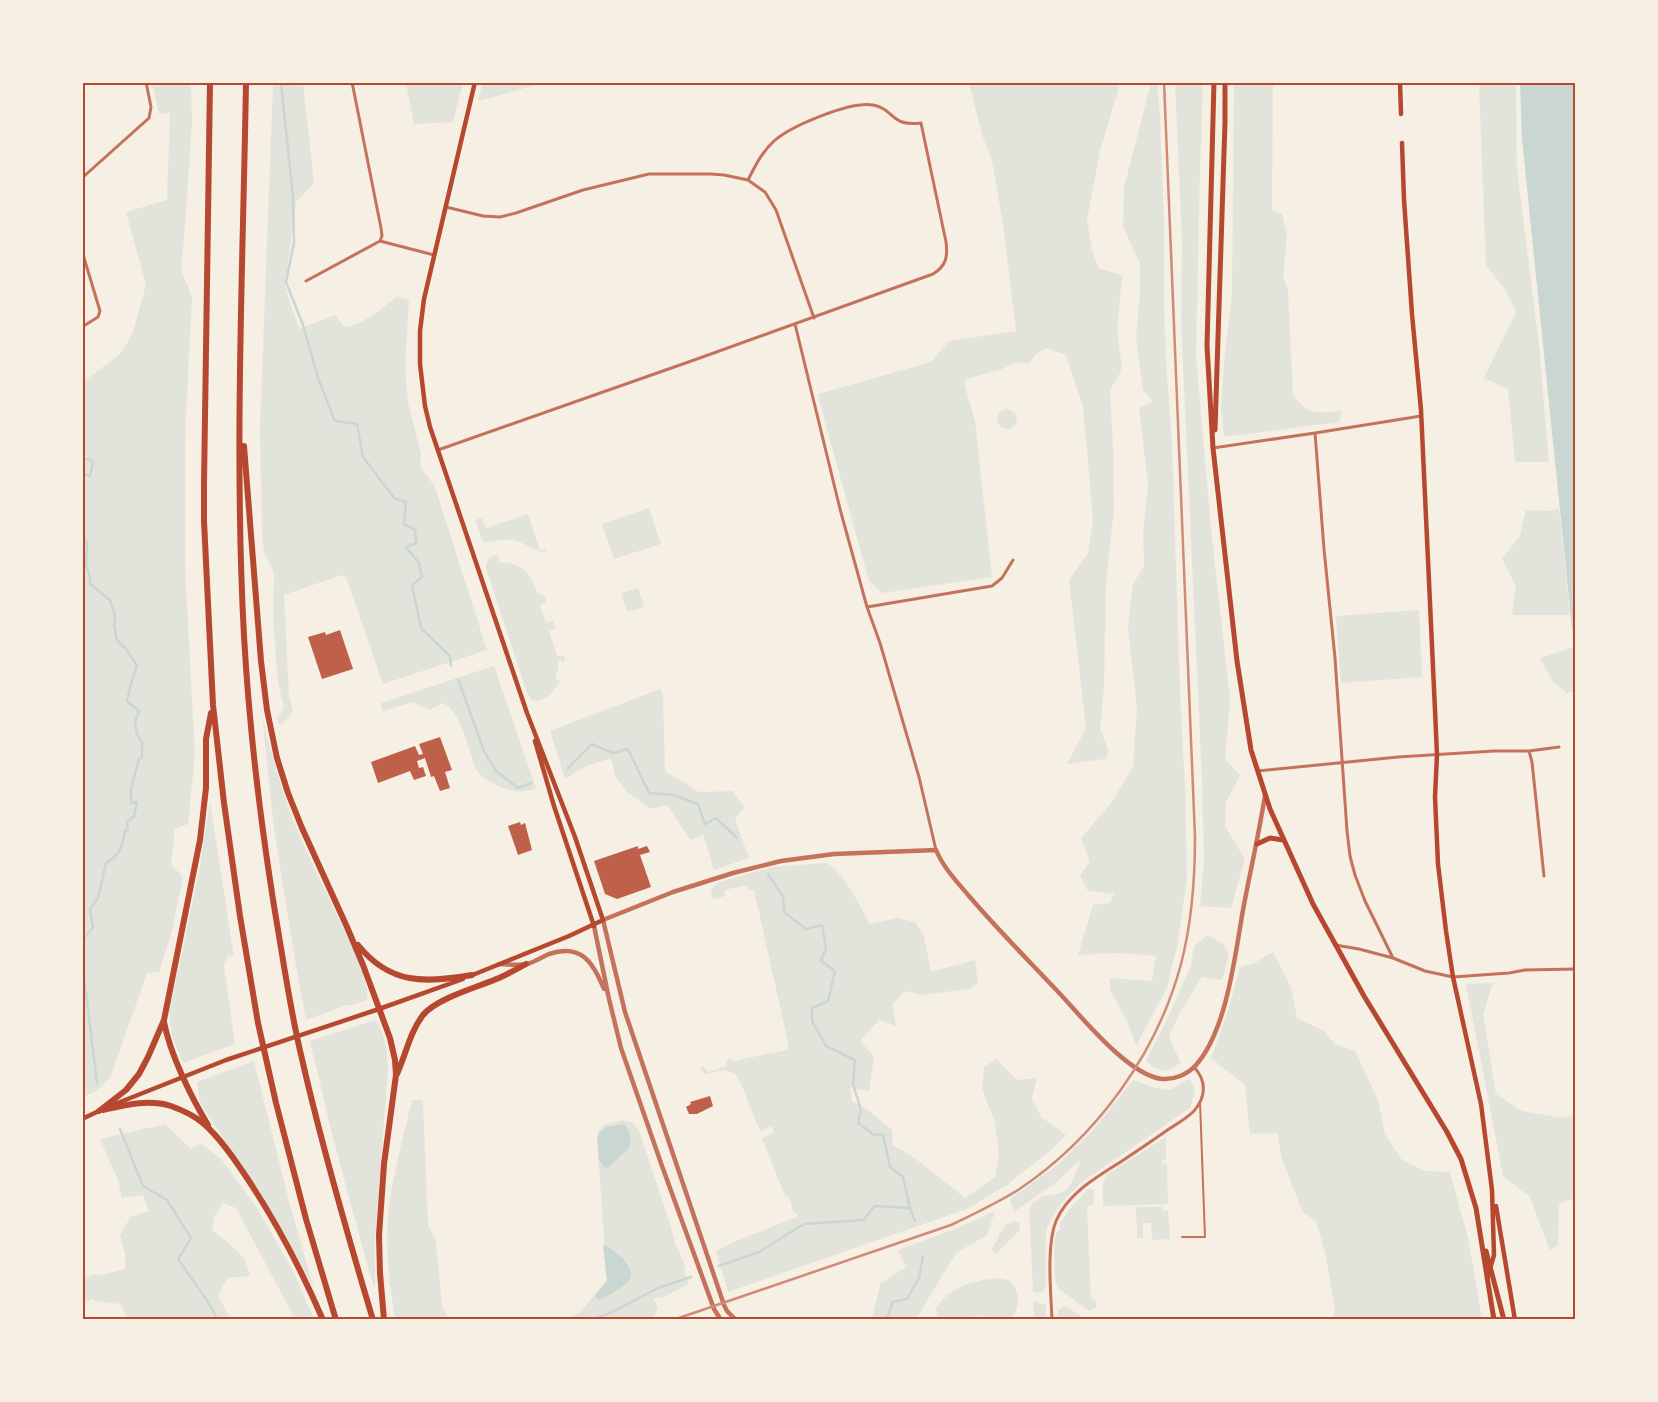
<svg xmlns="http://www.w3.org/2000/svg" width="1658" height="1402" viewBox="0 0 1658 1402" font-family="Lora,serif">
<rect width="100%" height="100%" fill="#f6efe4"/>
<path fill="#e2e4dc" d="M483 82H543V83L478 101Z
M152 83H191L192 123 185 228 181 269 192 297 185 436V568L195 754 188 824 175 829 171 864 183 877 171 935 159 972 147 973 110 1078 96 1091 83 1097V382L120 354 132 335 146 285 126 212 167 200 170 113 159 114Z
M273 83H303L314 183 296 202 285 287 299 329 335 315 344 327C365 324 380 310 396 297L409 300 405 369 408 402 421 454 420 466 435 487 487 650 383 684 346 577 342 575 284 595 289 695 293 711 283 724 278 723 277 718 284 708 278 683 273 618 274 573 264 552 262 533 260 428Z
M406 83H463L453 122 414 124Z
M969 83H1120L1100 151 1087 220 1092 249 1098 268 1122 275 1117 330 1122 367 1119 375 1110 390 1113 446 1114 508 1106 584 1104 686 1100 729 1109 752 1105 759 1067 764 1086 728 1069 580 1088 553 1093 520 1083 407 1066 355 1046 348 1036 354 1029 364 1016 362 1002 369 967 379 964 383 975 421 992 577 882 593 869 581 827 429 818 394 931 362 949 341 1016 331 1003 224 992 161 982 135Z
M1151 83H1157L1160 118 1164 221V306L1166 361 1172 442 1180 692 1185 787 1187 877 1178 941 1167 988 1136 1046 1127 1021 1110 990V978L1152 981 1156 956 1120 953 1078 955 1093 905 1110 903 1114 894 1088 891 1080 875 1090 862 1081 838 1112 802 1133 767 1137 709 1128 627 1133 584 1144 566 1143 534 1148 485 1139 408 1152 402V400L1143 390 1136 336 1140 296V263L1123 227 1124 187Z
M1175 83H1203L1200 171 1196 355 1211 529 1230 699 1225 759 1240 775 1226 802 1225 826 1245 859 1231 908 1200 906 1204 862 1202 781 1181 321 1182 242Z
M1234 83H1273L1272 210 1282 214 1287 236 1283 276 1288 289 1293 394C1307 416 1319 414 1342 410L1339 422 1224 437 1221 407 1224 362 1232 294Z
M1479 83H1516L1517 170 1539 345 1549 462H1515L1508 389 1484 378 1516 312 1507 292 1486 265Z
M997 419a10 10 0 1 1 20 0a10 10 0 1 1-20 0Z
M649 508 661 544 614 559 602 524Z
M1559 509 1570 615H1512L1516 586 1502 559 1520 536 1526 510 1549 511Z
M528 514 540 550 547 549 546 553C534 551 524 542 512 540 501 538 493 543 483 542L475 520 482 518 486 528Z
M498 555 500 557 498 562C522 563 530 572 537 593L544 595 547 602 540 605 546 623 553 621 556 628 549 631 557 656H564L565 662 558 660V670L555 678 560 682 550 695 540 701 532 700 527 693 486 568V564L490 557Z
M638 588 644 607 627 612 621 593Z
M1419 610 1422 677 1341 683 1336 616Z
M1574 647 1576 656 1575 691 1567 693 1553 682 1540 658Z
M494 666 536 788C518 798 485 784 475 768 469 750 461 710 442 703L430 710C424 708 420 705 414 702L383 711 382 710 381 703Z
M660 689 663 696 665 771 699 792 732 791 745 807 735 819 749 858 714 870 703 834 693 840 689 838 667 805 651 809 628 793 615 776 611 758 584 767 565 779 550 731Z
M262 716C271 753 281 789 295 825 309 858 325 889 340 921 349 941 370 979 367 1000L352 1005H347L306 1020 295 960 274 829Z
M210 801 234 957 228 956 224 965 235 1044 183 1063 172 1036 169 1013 199 871Z
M827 863C847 877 858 903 870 924L897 918 915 922 924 937 931 972 975 960 978 983 970 989 920 995 905 991 892 1005 896 1026 879 1020 860 1041 874 1056 869 1092 850 1087 852 1101 868 1110 892 1130 893 1145 916 1159 965 1198 995 1177 999 1155 995 1123 982 1089 984 1067 996 1059 1017 1080 1037 1078 1032 1099 1041 1117 1066 1135 1051 1150 1007 1185 967 1209 728 1292 716 1251 736 1241 799 1216 793 1211 789 1197 785 1196 762 1138 774 1133 772 1126 760 1131 739 1079 735 1074 724 1070 705 1074 701 1071V1067L704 1066 707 1072 727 1066 726 1060 732 1058 733 1061 787 1050 789 1047 754 890 749 891 747 885 724 890 725 896 714 899 712 898C710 890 713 886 720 882L772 867Z
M1208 935 1223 944 1229 955 1222 980 1202 977 1180 1012 1169 1037 1181 1063 1166 1071 1154 1068 1146 1061 1170 1013 1191 966 1194 946Z
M1273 952 1291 987 1297 1018 1324 1031 1335 1044 1355 1051 1378 1100 1385 1134 1402 1160 1425 1171 1450 1172 1468 1238 1482 1319H1333L1335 1310 1325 1252 1316 1221 1302 1211 1282 1159 1277 1133 1250 1134 1245 1085 1211 1058 1228 1011 1240 967 1254 963Z
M1493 983 1483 1015 1496 1094 1522 1111 1562 1118 1575 1116V1198L1559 1204 1558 1245 1550 1251 1530 1197 1503 1176 1466 984Z
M375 1020C385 1031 388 1056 388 1070L375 1238V1288L370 1275 332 1134 310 1041Z
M254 1061 289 1201 314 1289 279 1223 258 1189 205 1111 200 1101 197 1082Z
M1190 1079 1195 1090 1190 1108 1082 1182 1066 1198 1055 1212 1047 1228 1045 1245 1046 1285 1044 1291 1040 1293 1033 1292 1029 1210 1032 1204 1042 1196C1072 1196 1072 1182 1081 1159L1058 1181 1014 1212 1010 1199 1056 1166 1093 1130 1133 1080 1155 1088 1171 1090 1182 1082Z
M412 1100H423L428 1225 436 1241 442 1307 449 1319H395C390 1286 385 1251 388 1216 392 1177 403 1138 412 1100Z
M623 1120 633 1123 640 1133 669 1220 675 1243 684 1263 688 1284 662 1298H653L658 1307 653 1319H651L565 1320 580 1312 607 1281 597 1137 599 1129 607 1124Z
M165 1124 191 1149 201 1143 222 1160 259 1211 293 1271 314 1319H295L236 1208 223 1203 215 1215 212 1230 232 1246 245 1259 250 1276 227 1278 218 1296 231 1319H128L120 1304 95 1301 93 1299 83 1302V1278L95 1274 97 1276 125 1269V1254L120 1236 130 1217 149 1211 143 1195 122 1198 118 1180 100 1139Z
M1166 1137V1159L1162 1160V1164L1167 1165 1168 1204 1103 1206V1183L1106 1175Z
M1089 1188 1093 1190 1094 1204 1087 1206 1091 1299 1097 1301 1096 1307 1089 1311 1059 1289 1055 1280 1054 1244 1056 1233 1061 1229 1059 1225 1072 1206Z
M1136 1207H1163V1211H1168L1170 1239 1152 1240 1151 1223H1143V1238H1137Z
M995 1211 987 1235 958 1252 949 1264 916 1319H872L880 1284 906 1267 898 1250 955 1229Z
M1013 1221 1019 1222 1020 1230 996 1254 992 1251 994 1244 998 1240 999 1234 1003 1231 1004 1226Z
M990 1279C996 1279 1003 1278 1009 1281 1021 1288 1022 1316 1006 1320 996 1322 988 1317 979 1315L969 1319 938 1318 936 1308C949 1289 968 1282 990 1279Z
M1033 1301 1046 1305V1319H1034Z
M1066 1306 1085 1319H1057L1058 1310Z"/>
<path fill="#c9d6d2" d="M1520 83H1575V657L1522 139Z
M624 1124C630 1128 632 1141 629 1148L609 1167 605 1168 599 1160 597 1137 601 1131 606 1127Z
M603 1244C614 1250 641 1269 627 1283 625 1285 622 1286 620 1288 612 1293 607 1297 599 1300L596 1298 595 1295 607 1281Z"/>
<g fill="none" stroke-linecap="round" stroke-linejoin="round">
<path stroke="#c9d6d2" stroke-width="2.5" d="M281 82 293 197 294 243 286 282 303 325 319 381 335 421 357 424 363 457 395 499 406 502 404 524 415 530 416 543 406 547 419 563 422 577 412 585 421 628 450 656 451 666
M82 460 88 459 93 462 90 476 82 474
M82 535 87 542 86 565 90 578V584L110 600 115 616 114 625 117 640 126 649 137 666 132 680 127 701 139 711 135 721 137 734 142 742V757L139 759 131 789V803L137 802 134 816 127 822 128 830 125 831C123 846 119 856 106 863L98 898 90 909 93 928 82 940
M458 679 484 751 496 771 518 788 531 783
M568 768 592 744 613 753 628 749 649 793 673 795 698 804 705 824 716 818 737 838
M768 874 783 896 784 912 806 929 822 925 826 948 821 961 835 971 828 1001 812 1008V1021L826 1046 855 1060 853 1084 861 1110 858 1123 874 1135 883 1134 890 1167 903 1177 910 1208
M82 961 97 1083
M120 1129 143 1186 167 1200 191 1238 178 1259 206 1299 218 1320
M719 1266 759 1252 804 1224 863 1220 875 1206 910 1208 915 1221
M591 1320 610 1313 658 1288 691 1277
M886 1320 893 1302 907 1299 919 1278 923 1256"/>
</g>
<path fill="#bf614a" d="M340 630 353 669 322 679 308 637 325 632 326 635Z
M440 737 452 770 445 772 450 788 440 791 434 776 431 777 425 758 417 761 419 768 423 767 426 776 414 780 410 771 378 783 371 762 415 746 419 755 423 754 419 744Z
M520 822 521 825 525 823 532 850 518 855 508 826Z
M638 846V849L647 846 650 852 640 855 651 887 617 899 605 894 594 861Z
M710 1096 713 1106 697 1114H689L686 1107 691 1104 690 1102Z"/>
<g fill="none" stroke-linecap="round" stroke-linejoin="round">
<path stroke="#c5725c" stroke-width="2" d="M1182 1237H1205L1200 1102"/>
<path stroke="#c5725c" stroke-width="3" d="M352 82 381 228 382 236 380 241
M82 178 149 118 151 107 146 82
M446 207 483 216 500 217 516 213 583 190 649 174H711L724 175 748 180 765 192 776 210 814 318
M82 251 100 311 98 317 82 327
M306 281 380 241 434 255
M795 324 840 509 867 607 880 643 919 777 936 850
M1315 433 1324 549 1335 658 1347 831 1350 856 1355 875 1365 901 1393 958
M1213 448 1315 433 1421 416
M438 450 697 359 933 274C946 266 948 257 946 242L921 123C890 127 895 109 873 105 850 101 791 126 774 141 762 152 755 166 748 180
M867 607 992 586 1002 578 1013 560
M1529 751 1532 762 1544 876
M1258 771 1398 757 1494 751H1529L1559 747
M1335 945 1359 949 1393 958 1425 971 1453 977 1509 973 1525 970 1576 969
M1052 1320C1051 1293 1046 1246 1056 1221 1068 1193 1097 1177 1122 1161 1137 1151 1152 1141 1166 1131 1175 1125 1186 1119 1194 1111 1206 1097 1207 1081 1194 1067"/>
<path stroke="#c5725c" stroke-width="4.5" d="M594 926 609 999 621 1048 662 1166 714 1309 721 1320
M499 964C508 964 519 966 527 964 535 962 542 957 549 954 581 943 593 962 604 989
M736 1320 727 1311 724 1305 625 1012 603 920 673 892 733 873 781 861 834 854 936 850C943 867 957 882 969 896 998 930 1031 963 1062 996 1084 1020 1129 1075 1162 1079 1175 1080 1188 1074 1196 1065 1227 1030 1235 955 1243 910 1250 872 1259 834 1265 795"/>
<path stroke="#b5482f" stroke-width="4.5" d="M1400 82 1401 114
M1402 143 1404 200 1412 314 1421 410 1435 710 1437 755 1435 797 1438 864 1446 931 1453 977 1481 1104 1492 1190 1494 1255 1487 1279
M535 741 554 806 594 926
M470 976 569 936 603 920 575 837 527 713 430 427 425 406 420 364V331L424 299 475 82
M110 1106 226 1060 379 1009 463 979
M82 1119 101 1110
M1496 1206 1515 1320"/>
<path stroke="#b5482f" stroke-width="5" d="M1214 82 1207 346 1213 448 1237 661 1251 750 1270 809 1313 904 1364 996 1447 1132 1461 1159 1476 1208 1494 1320
M1215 430 1225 122V82
M1257 844 1270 838 1283 840
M1486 1251 1504 1320"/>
<path stroke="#b5482f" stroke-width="6" d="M210 82 204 484V521L213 705 224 803 240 916 258 1023 276 1103 306 1219 336 1320
M246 82C243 267 234 452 244 636 250 740 263 844 281 948 287 985 293 1022 302 1059 322 1147 347 1233 373 1320
M244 446 261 661 267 710 277 758 288 793 302 828 347 927 363 965 390 1038 395 1060 396 1075 384 1164 379 1235 380 1273 384 1320
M358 945C390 985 425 983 472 975
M164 1022C170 1054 191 1097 208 1125
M397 1074C406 1054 410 1032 423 1015 437 998 478 987 499 978 508 974 517 969 526 964
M103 1110C125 1105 148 1099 171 1106 182 1110 195 1116 204 1124 220 1138 233 1157 245 1175 276 1221 301 1269 323 1320
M99 1111 126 1090 139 1074 148 1057 164 1020 200 840 206 788V739L211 713"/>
<path stroke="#cf8b77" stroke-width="2.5" d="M673 1320 951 1225C974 1214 997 1203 1018 1190 1096 1138 1157 1054 1181 964 1192 922 1195 880 1195 837L1164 82"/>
</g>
<rect width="1658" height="1402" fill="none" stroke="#f6efe4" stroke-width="168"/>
<rect x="84" y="84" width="1490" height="1234" fill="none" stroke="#b5482f" stroke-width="2"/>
</svg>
